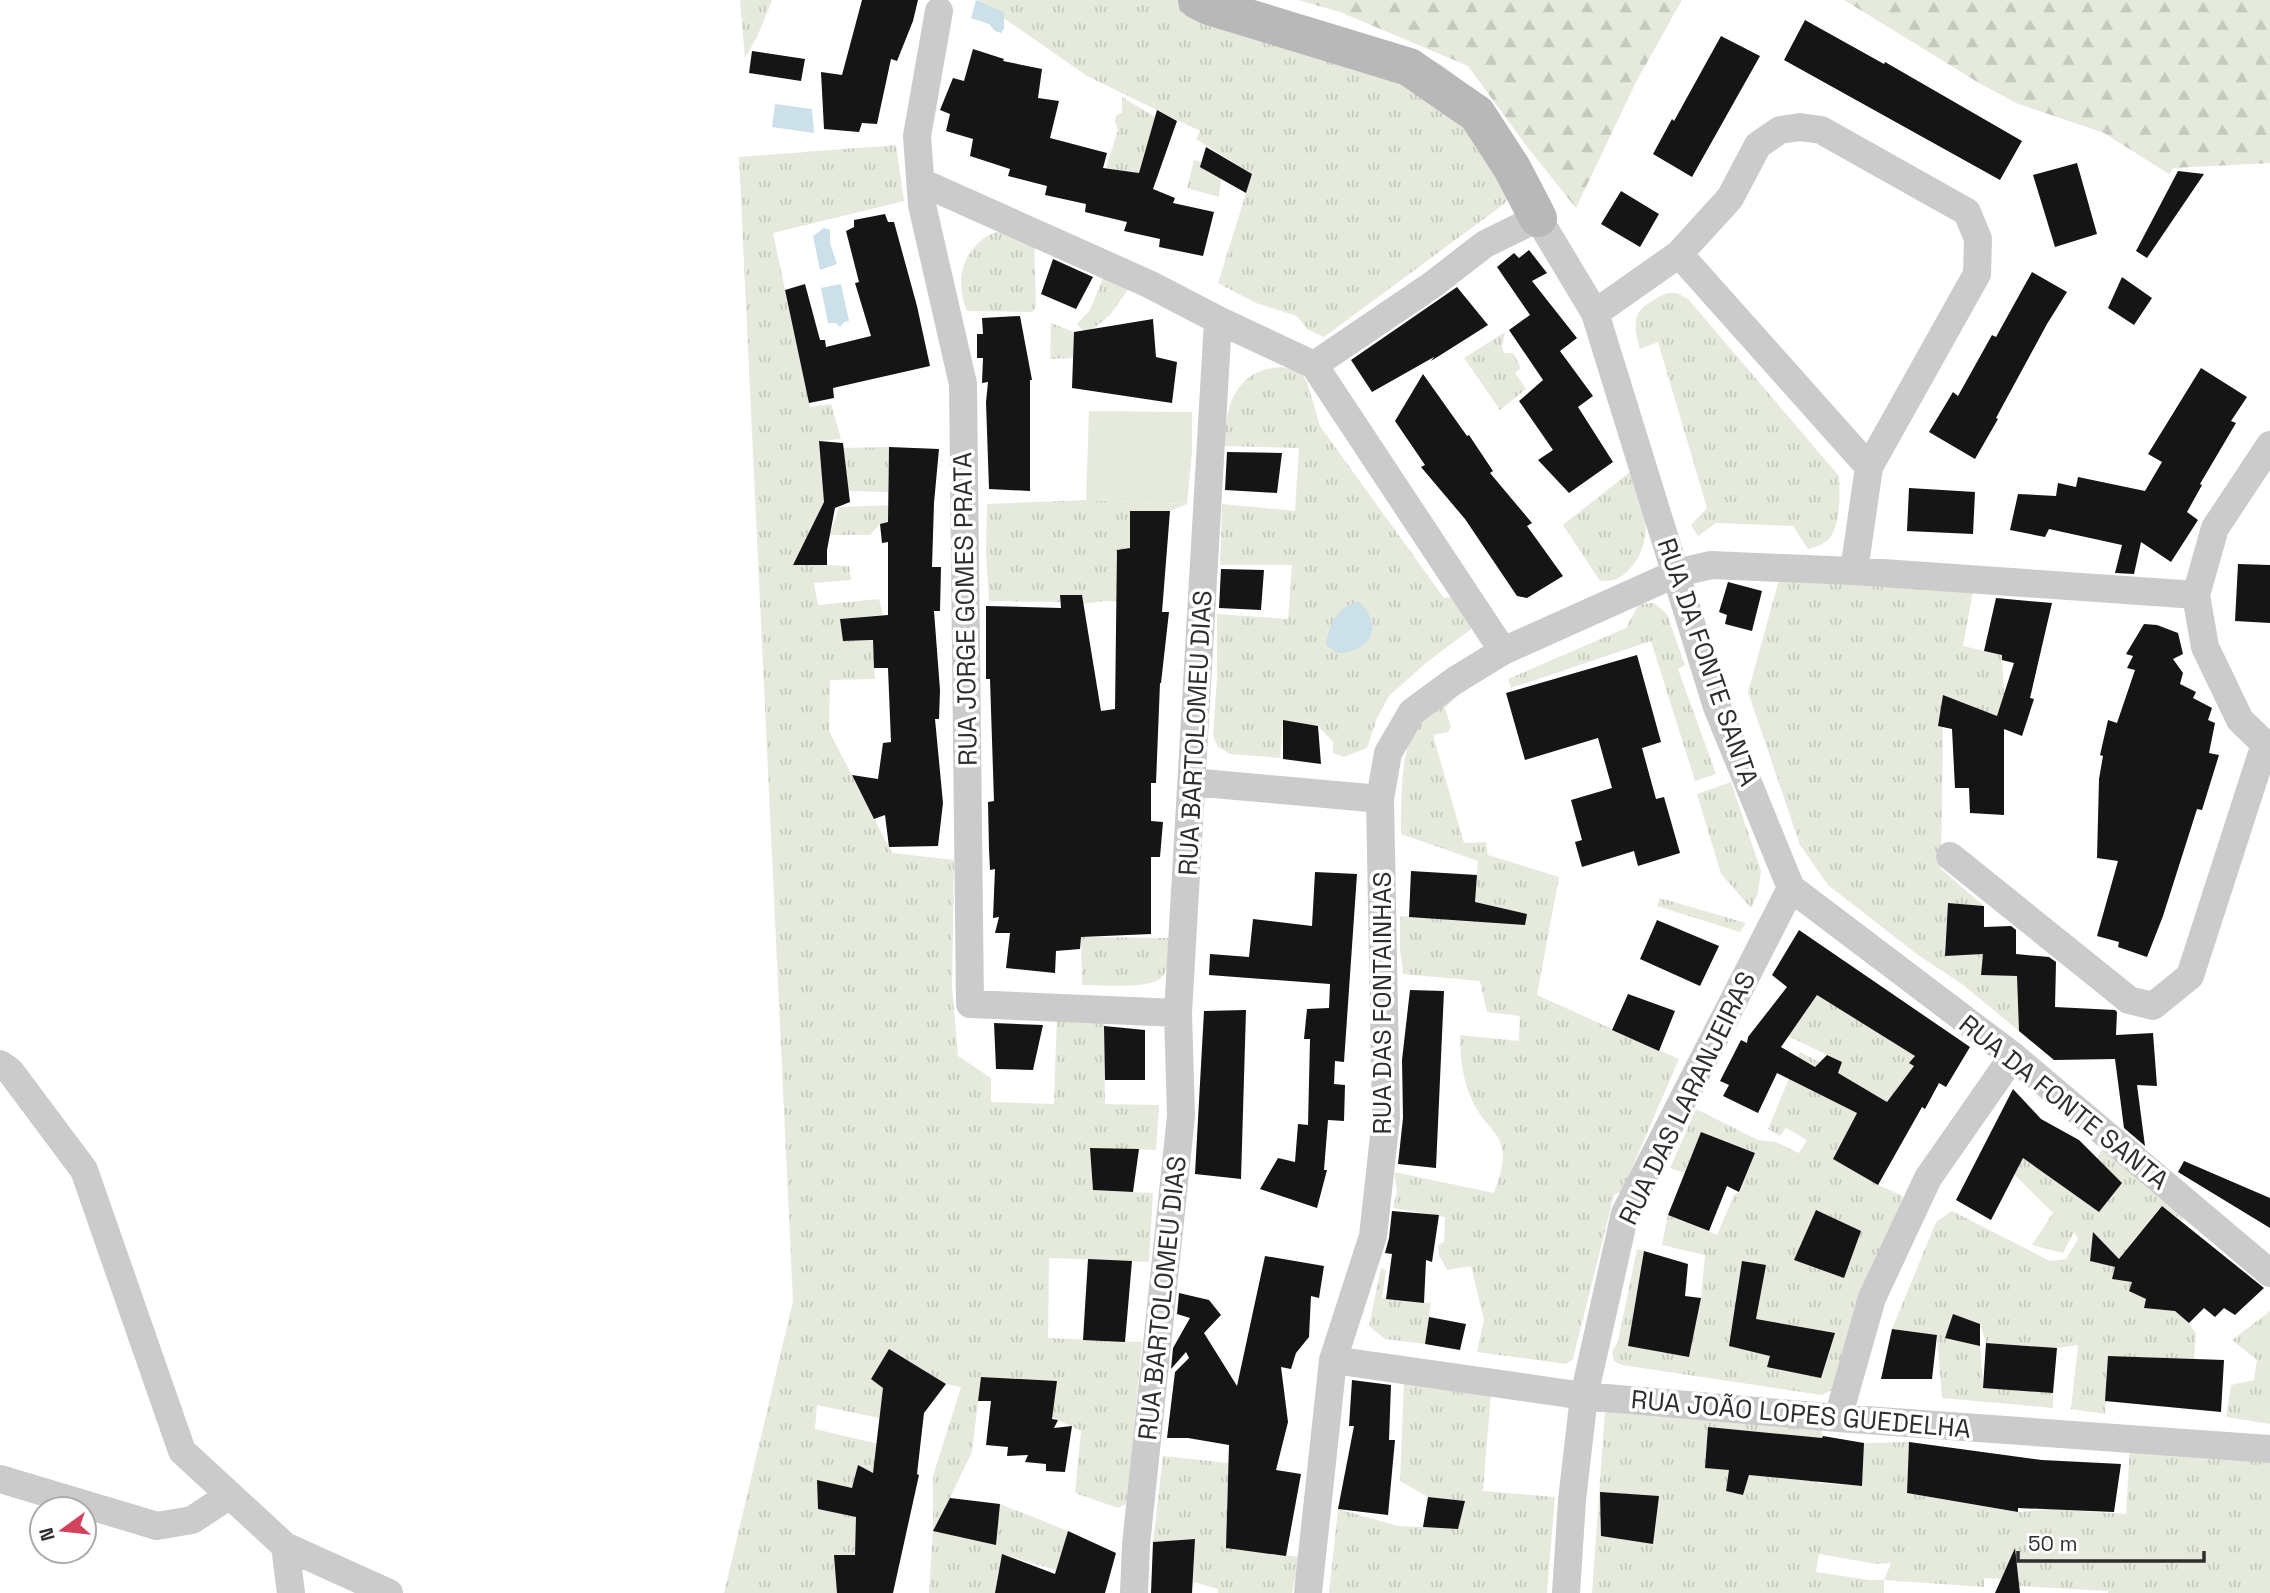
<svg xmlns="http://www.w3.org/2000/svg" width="2270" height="1593" viewBox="0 0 2270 1593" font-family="'Space Grotesk',sans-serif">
<defs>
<pattern id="grass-tufts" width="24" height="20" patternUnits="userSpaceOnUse" patternTransform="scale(1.75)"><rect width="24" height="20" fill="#e5eadd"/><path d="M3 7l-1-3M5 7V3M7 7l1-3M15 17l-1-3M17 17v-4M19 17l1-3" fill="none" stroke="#c5c9be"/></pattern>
<pattern id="forest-firs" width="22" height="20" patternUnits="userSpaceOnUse" patternTransform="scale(1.75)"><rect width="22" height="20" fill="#e5eadd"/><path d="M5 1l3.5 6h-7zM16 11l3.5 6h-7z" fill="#c5c9be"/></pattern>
</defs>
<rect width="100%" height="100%" fill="#fff"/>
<path fill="url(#grass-tufts)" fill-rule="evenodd" d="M740 0H772L757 37 745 58Z
M978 0H1231L1412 52 1442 65 1469 87 1513 193 1504 204 1324 337 1307 329 1297 316 1256 303 1218 283 1252 174 1196 139 1200 131 1087 76Z
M1122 97 1155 117 1139 173 1106 168 1118 130 1115 121 1116 115 1122 113Z
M896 145 904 201 773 233 810 407 831 404 841 439 820 441 824 502 794 564 849 566 851 580 814 583 818 605 879 599 883 615 840 619 844 641H873L875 679 830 680 829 731 892 853 954 860 952 986 958 1056 991 1078V1102L1054 1104 1057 1014 1104 1017 1105 1104 1159 1105 1156 1150 1090 1148 1093 1190 1153 1193 1149 1262 1049 1258 1048 1338 1142 1342 1128 1495 1126 1504 1118 1508 1075 1493 1081 1431 1052 1417 1057 1381 981 1377 972 1452 934 1531 996 1544 1000 1504 1068 1531 1056 1570 1002 1554 995 1593H929L933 1531V1476L961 1387 946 1384 889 1349 871 1379 885 1389 879 1418 817 1405 815 1429 883 1445 881 1466 871 1472 858 1466 852 1488 817 1480 818 1509 872 1520 837 1593H724L793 1301 739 157Z
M1194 160 1202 162 1221 179 1219 197 1187 188Z
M1020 228 1034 235 1036 307 1032 312 967 311C955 283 961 253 987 236 995 231 1010 230 1020 228Z
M1106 271 1132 284 1110 315 1087 334 1077 324 1090 310Z
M1667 293H1677L1688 299 1839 476C1840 493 1841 525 1829 539 1823 545 1815 547 1808 549L1793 526 1716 523 1698 536 1691 525 1707 508 1658 342 1640 349C1630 315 1636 308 1667 293Z
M1051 323 1074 332 1073 358 1050 359Z
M1505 332 1502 347 1504 353H1513L1521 368 1515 373 1526 389 1500 410 1464 358Z
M1281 367 1299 370 1307 382 1320 426 1444 598 1452 597 1473 621 1470 630 1427 662 1389 696 1377 718 1367 748 1344 757 1333 753V742L1318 726 1283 720 1280 758 1230 754 1218 747 1213 736 1217 679V614L1288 619 1292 565H1220L1222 504 1295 511 1299 448 1224 446C1225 407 1235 369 1281 367Z
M889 447 888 492 848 491 843 448Z
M1635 468C1642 501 1656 536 1633 565 1623 577 1616 582 1600 581L1563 525Z
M1086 500 1187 504 1170 511H1130V548L1117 551V587L1164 589 1163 603 1104 601 1083 604 1060 595V602L989 601 986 553 987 504Z
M894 505 892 521 880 524 870 535H830L839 507Z
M1779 580 1973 591 1963 646 2002 655 2004 694 1995 725 2004 733 1970 731 1969 705 1943 695 1939 726 1943 727 1941 869 1984 906 1948 903 1945 955 1983 954 1982 975 2017 976 2019 1031 1962 984 1918 955 1828 885 1800 845 1748 692Z
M1654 603 1667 614 1685 665 1678 669 1716 774 1695 781 1651 641 1511 688 1508 679 1626 628 1639 604Z
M1453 689 1456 697 1445 708 1451 727 1448 732 1433 735 1464 843 1486 842 1488 855 1559 877 1537 995 1679 1059 1622 1191 1614 1195 1573 1359 1566 1364 1477 1352 1484 1320 1471 1266 1447 1270 1439 1255 1438 1245 1444 1242 1445 1217 1393 1208 1397 1192 1394 1172 1494 1193C1499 1178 1506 1160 1501 1145 1498 1133 1485 1123 1479 1113 1464 1089 1460 1063 1460 1035L1519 1041 1520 1016 1487 1012 1480 981 1403 974 1400 948V916L1502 923 1475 902 1478 861 1401 834C1401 807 1400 752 1415 730 1426 715 1440 702 1453 689Z
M1731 782 1761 871 1758 893 1751 908 1721 874 1697 794Z
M1660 898 1746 923 1740 932 1657 906Z
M1081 937 1168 938C1169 950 1170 966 1163 976 1152 990 1100 985 1082 985Z
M1817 995 1915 1056 1910 1063 1918 1068 1910 1081 1905 1078 1895 1091 1911 1101 1902 1111 1868 1091 1834 1158 1878 1185 1903 1196 1840 1386 1822 1395 1622 1365 1614 1361 1612 1352 1618 1341 1637 1249 1644 1251 1628 1346 1689 1357 1701 1298 1705 1255 1662 1245 1668 1215 1717 1235 1734 1195 1740 1192 1755 1153 1701 1133 1684 1173 1670 1168 1696 1109 1758 1140 1776 1142 1799 1153 1807 1140 1786 1128 1780 1136 1768 1129 1800 1052 1819 1062 1809 1089 1827 1098 1842 1062 1788 1036Z
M2106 1143 2187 1210 2182 1220 2161 1206 2130 1245 2126 1265 2093 1233 2090 1261 2115 1267 2113 1279 2132 1282 2129 1290 2146 1299 2144 1308 2162 1310 2160 1297 2189 1323 2196 1334 2194 1359 2109 1356 2105 1414 2071 1409 2078 1345 2057 1348 1986 1343 1980 1324 1953 1314 1945 1338 1980 1346 1983 1387 2053 1393V1408L1942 1398 1937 1335 1892 1329 1936 1222 1952 1211 2050 1261 2066 1259 2078 1239 2074 1232 2063 1253 2032 1245 2053 1213 2011 1171 2021 1157 2099 1212 2122 1183 2097 1158Z
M1381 1268 1386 1270 1382 1298 1431 1303 1425 1344 1385 1339 1369 1326Z
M2270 1311V1424L2226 1417 2231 1385 2254 1380 2257 1360 2232 1340Z
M1404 1381 1491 1393 1483 1491 1555 1497 1547 1593H1329L1338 1509 1398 1526 1458 1529 1464 1501 1428 1497 1400 1481Z
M1606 1398 1819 1423 1823 1436 1819 1444 1818 1483 1862 1486 1864 1443 1909 1442 1907 1493 2018 1512 2049 1509 2126 1514 2130 1447 2270 1456V1593H2108V1591L2019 1586 2018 1570 2007 1568 2002 1579 1984 1578V1587L1884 1580V1593H1592ZM1708 1427 1796 1436 1787 1479 1749 1475 1743 1495 1726 1491 1729 1470 1705 1467ZM1819 1554 1876 1564 1891 1563 1884 1580H1870L1816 1572Z
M1163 1456 1229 1463 1227 1503 1230 1548 1300 1557 1292 1593H1218V1589L1193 1582 1195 1539 1153 1542Z"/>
<path fill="url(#forest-firs)" d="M1298 0H1682L1636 82 1576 208 1528 148 1468 66 1340 12Z
M1844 0H2270V163L2173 168 2169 174 2104 133 2016 103 1979 83Z"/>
<path fill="#e5eadd" d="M1089 411 1192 412V452L1187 504 1086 500Z"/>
<path fill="#cbe0e8" d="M976 0 1004 12V29L1001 33 995 31 989 24 971 18Z
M775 104 812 109 814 133 772 127Z
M824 228 830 230V243L837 264 820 270 813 236Z
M841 284 849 321 844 322 840 327 836 323H828L821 288Z
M1359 602C1385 626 1370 653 1337 653L1326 645C1329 625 1337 605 1359 602Z"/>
<path fill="#151515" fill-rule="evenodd" d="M862 0H918L913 21 897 61 891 59 877 124 862 123 859 132 824 129 821 72 842 75Z
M1805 20 1884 64 1885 62 2022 141 2000 180 1784 60Z
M1721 36 1760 56 1692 177 1653 154 1672 119 1674 121Z
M973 49 1004 59 1003 61 1042 69 1038 98 1059 101 1050 138 1107 153 1103 168 1139 173 1157 110 1177 121 1153 189 1175 198 1173 203 1214 212 1203 256 1159 247 1160 239 1124 231 1127 222 1085 212 1086 204 1045 195 1047 186 1008 176 1010 169 970 156 973 139 946 131 950 114 940 110 953 78 964 81Z
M752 51 805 59 801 81 749 73Z
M1206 147 1252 174 1246 193 1200 167Z
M2077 163 2097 234 2055 247 2033 175Z
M2178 171 2204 174 2147 258 2136 251Z
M1621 191 1659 214 1640 247 1601 224Z
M885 214 888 222H894L917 306 930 366 833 388 834 398 809 403 785 290 805 284 820 340H825L826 347 871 336 855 283 859 282 846 231 854 227V220Z
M1529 250 1547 273 1532 281 1577 338 1560 351 1593 396 1578 407 1613 462 1569 493 1538 460 1553 450 1519 401 1543 380 1509 330 1530 315 1497 267 1514 253 1519 258Z
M1053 259 1093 277 1076 309 1041 294Z
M2032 272 2067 292 2047 324 1996 418 1998 419 1975 459 1929 432 1953 392 1958 396 1992 335 1996 337Z
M2122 277 2152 298 2134 325 2108 308Z
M1457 287 1488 325 1431 361 1434 357 1372 392 1351 360Z
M1020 316 1032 380H1030V491L989 489 986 402 988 382 982 383 983 358H977V334H983L982 318Z
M1153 319 1156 357 1177 362 1172 403 1072 388 1074 332Z
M2201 368 2247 397 2231 421 2236 423 2200 484 2202 485 2187 512 2198 520 2171 562 2141 542 2134 574 2115 573 2122 545 2049 529 2045 537 2010 530 2018 494 2056 496 2058 483 2076 487 2078 477 2145 491 2162 462 2148 454Z
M1423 374 1467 436 1469 435 1493 471 1490 473 1532 523 1527 526 1563 576 1527 598 1517 596 1465 519 1421 467 1425 465 1395 421Z
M819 441 843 443 850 502 835 508 827 550V565H793L824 502Z
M889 447 939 449 934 503 932 567H941L940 611H934L940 690 939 719H935L943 803 938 846 889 847 885 815 874 819 852 775 878 779 883 743 891 742 888 668H874L873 640 843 641 840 619 888 615V542L882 543 880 524 888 522Z
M1227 452 1282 453 1277 493 1225 490Z
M1909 488 1975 492 1973 534 1907 531Z
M1130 511H1170L1162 612H1169L1161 683H1160L1156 783H1151V821L1163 822 1160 857H1151V934L1081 937 1080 949 1056 951 1055 973 1006 968 1010 933H995L999 917 993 918 995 869 990 870 989 849 988 802 994 801 990 679H986V606L1061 608 1060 595H1082L1101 711 1115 709 1117 550 1130 548Z
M2238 564 2270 565V623L2235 621Z
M1221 569 1264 570 1261 610 1219 608Z
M1728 582 1762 591 1752 631 1725 624 1727 615 1719 612Z
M1996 598 2052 603 2030 698 2034 699 2022 736 2004 729V815L1970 813 1969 788H1955L1952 729 1938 726 1943 695 1997 716 2014 663 2002 660V655L1984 651Z
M2144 624 2157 625 2178 633 2183 654 2173 659 2183 673 2180 684 2196 692 2193 698 2212 708 2208 720 2215 723 2209 753 2219 755 2202 810 2197 809 2163 916 2147 957 2118 947 2119 942 2097 936 2118 861 2097 858 2099 779 2103 756 2100 755 2108 720 2117 723 2135 670 2127 668 2133 656 2126 654Z
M1637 655 1661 742 1642 748 1656 799 1664 797 1680 853 1638 866 1634 851 1582 867 1575 842 1582 840 1571 800 1612 788 1598 738 1525 760 1506 693Z
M1283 720 1318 726 1321 764 1283 759Z
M1411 871 1477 875 1475 902 1527 914 1525 925 1409 917Z
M1315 872 1357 874 1344 1062 1335 1061 1334 1084 1345 1085 1344 1121 1328 1120 1324 1170H1327L1317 1208 1260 1189 1278 1158 1295 1162 1298 1124 1308 1125 1310 1039H1304L1307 1009 1329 1008 1330 984 1209 975 1210 954 1249 957 1253 919 1312 926Z
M1948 903 1984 906V927L2011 926 2016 930V954L2049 957 2056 962 2055 1007 2115 1010 2117 1012 2116 1035 2153 1033 2157 1086 2137 1085 2145 1146 2124 1128 2115 1059 2054 1060 2019 1031 2017 976 1981 975 1983 954 1945 956Z
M1657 920 1719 946 1700 986 1640 959Z
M1799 930 1970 1047 1946 1087 1939 1083 1925 1109 1922 1107 1878 1185 1833 1159 1857 1113 1777 1073 1758 1113 1723 1096 1729 1085 1720 1081 1741 1040 1747 1043 1748 1037 1787 987 1772 975ZM1817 995 1915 1056 1909 1063 1914 1066 1887 1102 1838 1073 1842 1062 1827 1055 1815 1067 1781 1047Z
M1410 990 1444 991 1436 1168 1398 1164 1403 1118 1402 1060Z
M1628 994 1675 1011 1659 1051 1612 1030Z
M1246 1010 1241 1179 1195 1174 1204 1011Z
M994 1023 1043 1025 1033 1070 996 1069Z
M1104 1026 1145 1030V1080H1105Z
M2013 1089 2041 1119 2079 1140 2122 1183 2099 1212 2023 1158 1991 1220 1956 1200Z
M1701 1132 1755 1153 1739 1192 1727 1186 1709 1231 1668 1215Z
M1090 1148 1139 1149 1133 1192 1093 1190Z
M2184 1161 2270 1198V1228L2178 1172Z
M2162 1206 2264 1288 2235 1315 2224 1308 2215 1317 2204 1308 2189 1323 2175 1311 2144 1308 2146 1299 2129 1291 2132 1282 2112 1279 2115 1267 2090 1261 2093 1232 2119 1259Z
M1816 1210 1861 1231 1844 1278 1794 1260Z
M1392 1211 1439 1215 1432 1262 1426 1260 1424 1303 1386 1299 1392 1254 1385 1253 1389 1238Z
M1644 1251 1688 1264 1685 1296 1701 1298 1689 1357 1628 1346Z
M1265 1256 1324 1266 1319 1298 1311 1296 1309 1337 1296 1353 1291 1369 1281 1367 1288 1422 1276 1470 1301 1474 1286 1556 1226 1548 1229 1445 1188 1438H1167L1175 1372 1189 1358 1186 1352 1171 1369 1173 1348 1190 1318 1177 1314 1179 1293 1209 1300 1221 1315 1204 1333 1237 1386Z
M1088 1259 1132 1261 1125 1342 1083 1340Z
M1742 1261 1766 1265 1756 1319 1835 1333 1821 1378 1767 1367 1770 1356 1729 1346Z
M1953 1314 1980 1324V1346L1945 1338Z
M1429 1317 1466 1324 1460 1350 1425 1344Z
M1892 1329 1937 1335 1932 1379H1881Z
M1986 1343 2057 1348 2053 1393 1983 1388Z
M889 1349 946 1384 924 1413 917 1474 919 1475 893 1593H837L834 1555H855L856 1517 818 1509 817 1480 852 1488 858 1465 873 1473 883 1388 871 1379Z
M2108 1356 2224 1360 2221 1412 2105 1401Z
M981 1377 1057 1381 1052 1419 1058 1420 1054 1428 1072 1426 1065 1472 1046 1471V1464L1025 1462 1028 1455 1007 1456 1008 1447 986 1445 991 1401H978Z
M1352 1380 1391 1385 1389 1440H1395L1388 1515 1338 1509 1354 1426H1349Z
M1708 1427 1822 1438 1823 1436 1864 1443 1862 1486 1749 1475 1743 1495 1726 1491 1729 1470 1705 1468Z
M1909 1442 2042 1460 2121 1464 2114 1512 2018 1508V1512L1907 1493Z
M1600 1492 1659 1496 1653 1544 1601 1536Z
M1428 1497 1465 1501 1458 1529 1423 1527Z
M950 1498 1000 1504 996 1545 933 1531Z
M1068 1531 1116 1553 1105 1593H995L1002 1554 1055 1574Z
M1195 1539 1192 1593H1151L1153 1542Z
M2015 1548 2020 1593H1995Z"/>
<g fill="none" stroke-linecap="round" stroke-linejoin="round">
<path stroke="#cbcbcb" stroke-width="28" d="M939 11 917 136 922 205 963 384 970 1004 1178 1013
M921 182 1151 285 1218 320
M1679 254 1869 467
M1595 313 1679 254 1730 198 1758 145 1780 130 1800 127 1821 130 1967 212 1978 239 1977 274 1869 467 1854 571
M1314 365 1432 285 1485 244 1538 218 1595 313 1717 707 1791 888 2013 1056 2270 1273
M2270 445 2215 528 2196 595 2205 647 2240 720 2270 749
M1192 782 1380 799
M1950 856 2129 1000 2153 1006 2190 976 2265 744
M0 1064 10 1071 84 1170 182 1451 285 1546 389 1593
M1333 1360 1584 1396 1838 1418 2270 1449
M1838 1418 1872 1298 1928 1178 2013 1056
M0 1479 157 1526 192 1520 230 1495
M285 1546 291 1593
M1134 1593 1136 1545 1181 1116 1178 1013 1218 320 1314 365 1503 651
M1308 1593 1333 1360 1373 1236 1386 1118 1380 799 1388 753 1412 712 1454 681 1503 651 1677 573 1711 565 1854 571 2196 595
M1566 1593 1572 1500 1584 1396 1625 1213 1791 888"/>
<path stroke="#b8b8b8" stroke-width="38" d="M1197 0 1209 6 1409 67 1477 114 1512 168 1538 218"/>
</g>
<g text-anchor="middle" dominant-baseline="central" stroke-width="7" stroke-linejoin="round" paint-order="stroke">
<g font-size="26" fill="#2e2e2e" stroke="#fff">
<text transform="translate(965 609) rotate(-91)">RUA JORGE GOMES PRATA</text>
<text transform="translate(1708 662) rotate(71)">RUA DA FONTE SANTA</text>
<text transform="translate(1195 733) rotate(-87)">RUA BARTOLOMEU DIAS</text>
<text transform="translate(1382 1003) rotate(-90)">RUA DAS FONTAINHAS</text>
<text transform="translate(1687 1098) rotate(-64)">RUA DAS LARANJEIRAS</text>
<text transform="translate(2064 1102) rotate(39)">RUA DA FONTE SANTA</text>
<text transform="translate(1162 1298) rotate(-84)">RUA BARTOLOMEU DIAS</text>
<text transform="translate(1801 1414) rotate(5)">RUA JOÃO LOPES GUEDELHA</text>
</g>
</g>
<g transform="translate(63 1530) rotate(255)"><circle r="33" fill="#ffffff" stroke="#ababab" stroke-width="2"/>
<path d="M0-5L12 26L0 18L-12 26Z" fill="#d3425d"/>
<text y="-10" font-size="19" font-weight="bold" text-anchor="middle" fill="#2e2e2e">N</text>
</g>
<path d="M2018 1551v10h186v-10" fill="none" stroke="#2e2e2e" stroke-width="3.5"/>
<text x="2028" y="1551" font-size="21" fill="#2e2e2e" stroke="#ffffff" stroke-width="5" paint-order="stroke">50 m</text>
</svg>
